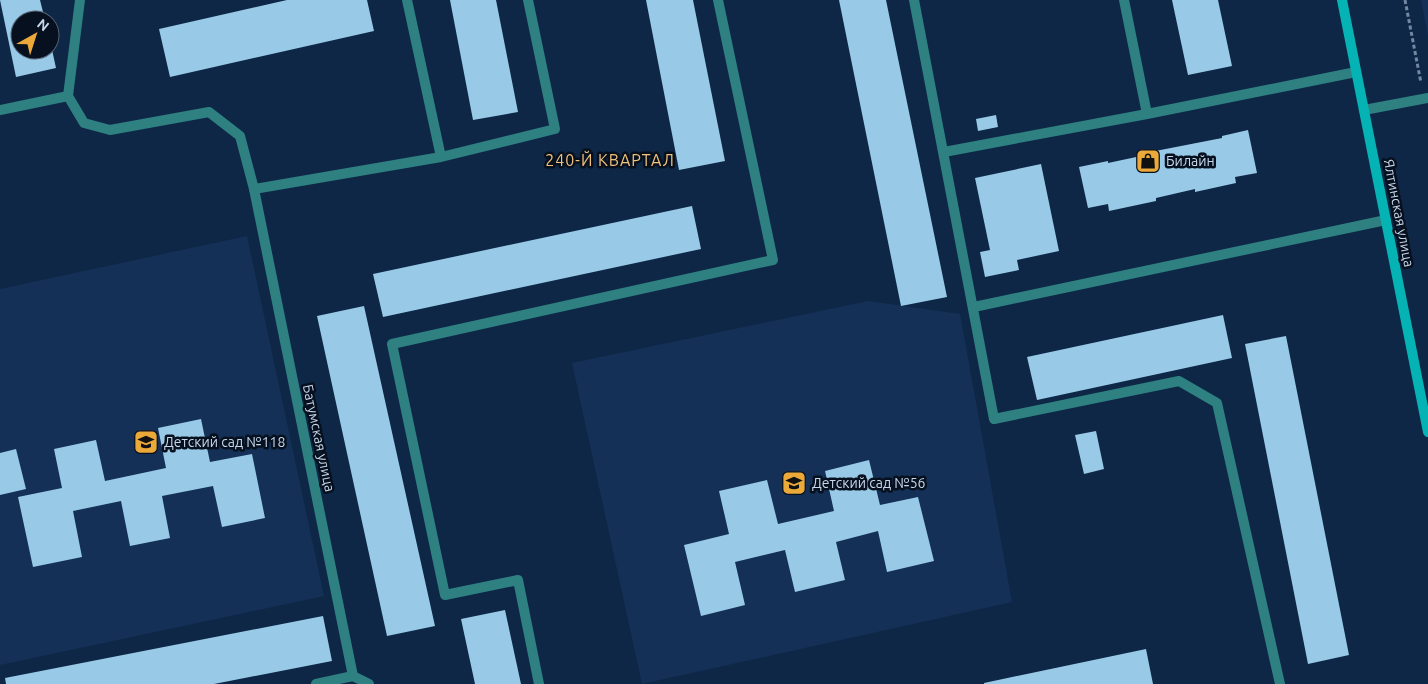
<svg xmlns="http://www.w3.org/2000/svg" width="1428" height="684" viewBox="0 0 1428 684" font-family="Ubuntu,sans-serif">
<rect width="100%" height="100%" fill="#0e2747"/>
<path fill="#143056" d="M1421 0H1428V36Z
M247 236 324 596 0 665V289Z
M868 301 960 314 1012 602 642 684 572 363Z"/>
<path fill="#98cae8" d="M0 0H40L45 20H20V50H50L51 45 56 68 16 77Z
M287 0H367L374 31 170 77 159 29Z
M450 0H496L518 112 473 120Z
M646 0H693L725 161 679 170Z
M839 0H886L947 297 901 306Z
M1172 0H1218L1232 66 1188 75Z
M996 115 998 127 978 131 976 119Z
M1248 130 1257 173 1235 177 1236 183 1195 192V189L1156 198V201L1109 211 1108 204 1088 208 1079 167 1108 161V163L1141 156 1140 154 1222 138V136Z
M1041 164 1059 251 1017 260 1019 270 985 277 980 252 990 250 975 178Z
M692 206 701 249 383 317 373 274Z
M364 306 435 626 387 636 317 316Z
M1223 315 1232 358 1037 400 1027 357Z
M1286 336 1349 655 1308 664 1245 344Z
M201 419 210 462 252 454 265 518 222 527 213 486 162 496 170 538 130 546 121 501 73 511 82 557 33 567 18 497 62 488 54 449 96 440 105 481 166 468 158 428Z
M1096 431 1104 469 1084 474 1075 435Z
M16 449 26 489 0 495V453Z
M869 460 880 505 918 497 934 561 887 572 878 531 836 542 845 580 795 592 785 550 735 562 745 605 701 616 684 545 729 534 719 491 767 480 778 524 834 511 825 471Z
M505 610 521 684H475L461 619Z
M323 616 332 661 214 684H6L5 678Z
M1146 649 1153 684H984V683Z"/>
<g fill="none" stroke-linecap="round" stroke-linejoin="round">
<path stroke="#7387a1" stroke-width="3" stroke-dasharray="4 2.5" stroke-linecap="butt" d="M1405 0 1421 83"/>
<path stroke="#2e8081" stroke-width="10" d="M80 0 68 96 84 123 110 130 209 112 240 136 254 189 441 157 407 0
M914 0 994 419 1179 381 1217 403 1280 684
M1124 0 1147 114
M0 110 68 96
M1364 110 1428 98
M944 152 1147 114 1356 72
M441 157 555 129 528 0
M974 307 1386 220
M316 684 353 676
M539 684 518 580 445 595 392 344 773 260 718 0"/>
<path stroke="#2e8081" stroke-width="10" d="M254 189 353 676 369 684"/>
<path stroke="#05b3b4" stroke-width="10" d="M1342 0 1428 432"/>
</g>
<defs>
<g id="shop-square" transform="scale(1.25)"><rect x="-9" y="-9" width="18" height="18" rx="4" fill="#eba93a" stroke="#06101e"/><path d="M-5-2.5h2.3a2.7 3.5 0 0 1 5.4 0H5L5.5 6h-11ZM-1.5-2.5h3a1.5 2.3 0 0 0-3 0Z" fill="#111"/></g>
<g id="school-square" transform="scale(1.25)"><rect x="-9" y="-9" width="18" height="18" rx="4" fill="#eba93a" stroke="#06101e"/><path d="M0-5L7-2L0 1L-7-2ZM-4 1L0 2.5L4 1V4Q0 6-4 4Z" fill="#111"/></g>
</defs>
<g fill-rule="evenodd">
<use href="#shop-square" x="1148" y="161"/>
<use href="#school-square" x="146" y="442"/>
<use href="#school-square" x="794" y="483"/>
</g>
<g text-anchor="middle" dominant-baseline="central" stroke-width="5" stroke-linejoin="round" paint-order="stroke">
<g font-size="14" fill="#c7d7ec" stroke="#06101e" text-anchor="start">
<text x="1166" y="161">Билайн</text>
<text x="164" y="442">Детский сад №118</text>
<text x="812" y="483">Детский сад №56</text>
</g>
<g font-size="14" fill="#c7d7ec" stroke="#06101e">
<text transform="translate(1399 213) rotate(79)">Ялтинская улица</text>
<text transform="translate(319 438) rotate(78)">Батумская улица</text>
</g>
<g font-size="16" letter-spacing="1" fill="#efc17d" stroke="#06101e">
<text x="610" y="160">240-Й КВАРТАЛ</text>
</g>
</g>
<g transform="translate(35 35) rotate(39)"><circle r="24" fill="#06101e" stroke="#536070"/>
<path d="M0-4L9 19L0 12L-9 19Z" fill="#eba93a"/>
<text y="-8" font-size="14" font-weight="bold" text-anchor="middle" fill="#c7d7ec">N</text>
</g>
</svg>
